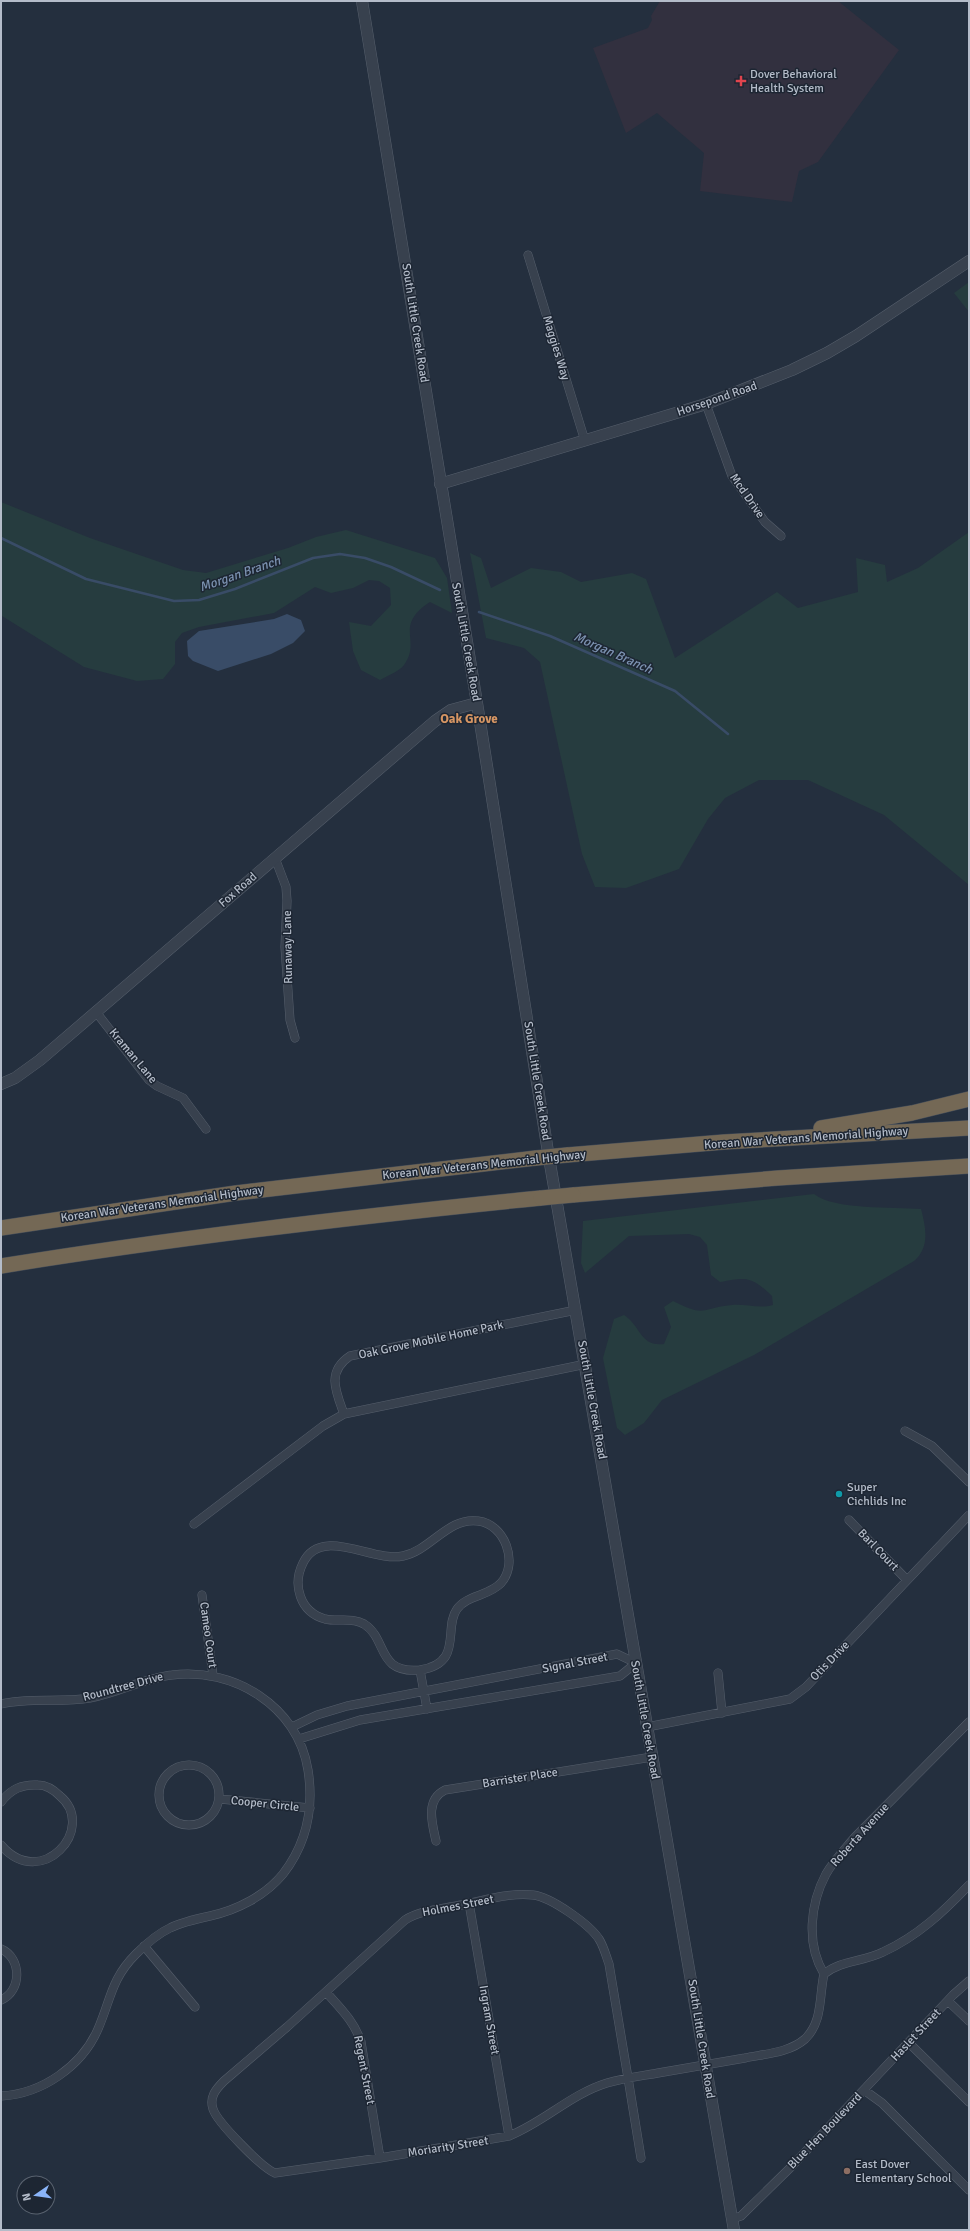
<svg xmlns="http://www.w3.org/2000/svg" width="970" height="2231" viewBox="0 0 970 2231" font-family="Signika,sans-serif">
<rect width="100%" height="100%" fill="#242f3e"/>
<path fill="#32303f" d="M660 1H838L899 50 818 162 799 171 792 202 700 191 704 153 657 113 626 133 593 48 648 28 652 20 651 16Z"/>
<path fill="#263c3f" d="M969 282V312L954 293Z
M1 502 90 538 183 570 206 573 288 548 316 537 346 530 435 558 447 578 452 613 430 602C393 626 422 640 404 665 400 671 387 676 380 680L361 670 353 651 349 622 371 626 391 605 390 588 379 581 369 580 353 588 331 593 315 587 274 613 199 627 182 633 175 642V664L163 679 137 681 84 667 2 616Z
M969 532V885L884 815 808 780H759L725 798 708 819 679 869 626 888 595 887 582 854 540 662 524 648 486 638 470 553 481 558 491 588 531 568 561 572 581 582 632 573 646 579 675 658 777 592 798 608 858 592 856 558 885 565 887 582 918 568Z
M814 1194C834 1210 893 1207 921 1209 926 1228 930 1247 914 1261L754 1355 662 1400 644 1423 625 1435 617 1428 603 1358 614 1319 624 1315C641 1326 640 1347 664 1344L671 1327 664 1307 673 1301C706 1318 701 1308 732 1305 747 1304 759 1309 773 1305L772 1296C751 1276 747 1277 720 1282L711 1275 707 1245 700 1237 689 1234 629 1236 585 1273 581 1263 583 1221Z"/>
<path fill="#394c67" d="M287 614 301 620 305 631 293 643 271 654 218 671 193 661 188 656 187 641 199 631 274 619Z"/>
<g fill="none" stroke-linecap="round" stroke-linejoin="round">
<path stroke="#394c67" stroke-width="2.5" d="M1 538 86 579 174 601 199 600 235 589 313 558 340 554 365 558 391 567 440 590
M479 612 550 636 675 691 728 734"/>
<g stroke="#565f6c" stroke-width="9">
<path id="minor" d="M528 255 585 441
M706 404 732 476 765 522 781 536
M275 858 286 887 287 901 285 947 290 1020 295 1038
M96 1012 149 1080 157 1086 183 1098 206 1129
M344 1414C336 1392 326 1372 350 1356L576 1310
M905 1431 932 1446 969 1482
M849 1520 907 1580
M194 1524 323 1426 344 1414 586 1364
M202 1595 213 1675
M420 1670C376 1674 388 1639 364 1624 352 1617 338 1622 325 1619 300 1612 292 1585 303 1563 321 1525 373 1563 403 1556 431 1550 448 1517 478 1521 505 1524 519 1563 501 1583 489 1596 467 1595 457 1609 443 1628 464 1663 420 1670L427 1709
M718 1673 722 1713
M1 1704C30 1697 60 1703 90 1698 118 1693 144 1678 172 1675 233 1667 298 1706 308 1770 314 1808 307 1843 283 1874 265 1896 237 1910 210 1916 196 1919 182 1922 170 1928 157 1934 146 1944 136 1954 111 1979 111 1999 98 2029 82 2066 42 2094 1 2096
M292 1727 317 1715 347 1706 617 1654 636 1663 620 1676 360 1720 299 1739
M647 1727 790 1699 806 1687 969 1515
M159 1795a30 30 0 1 1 60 0a30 30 0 1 1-60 0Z
M220 1799 310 1808
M1 1802C11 1789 22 1784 38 1785 46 1785 54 1790 60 1796 98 1828 41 1892 1 1845
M436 1841C432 1823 425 1800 445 1790L652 1757
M469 1903 509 2136
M144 1946 195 2007
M1 1949C22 1958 22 1991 1 2000
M824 1974C806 1944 810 1904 826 1874 834 1860 845 1849 855 1837L969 1722
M326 1992C340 2008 354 2021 361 2042L380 2158
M948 2001 969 2021
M909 2043 969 2102
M864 2090 882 2103 969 2190
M641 2158 628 2078 609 1964C606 1956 604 1947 599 1939 589 1924 551 1897 533 1895 510 1892 483 1901 461 1905 442 1909 421 1910 405 1920L287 2027 224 2081C216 2089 209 2097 213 2109 217 2122 262 2168 275 2173L380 2158 509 2136C544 2122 571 2094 607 2083 624 2078 641 2076 658 2073 687 2068 716 2063 745 2058 764 2054 789 2053 805 2039 823 2022 819 1996 824 1974 841 1960 863 1962 883 1952 918 1936 943 1912 969 1885
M732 2219 741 2216 791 2167 953 1995 969 1981"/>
</g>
<g stroke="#565f6c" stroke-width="12">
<path id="tertiary" d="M362 1 477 703 548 1152 734 2230
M440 484 706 404 792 370 827 353 856 336 969 261
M1 1084 15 1078 40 1060 435 721 451 710 477 703"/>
</g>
<g stroke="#434c59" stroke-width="16">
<path id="motorway" d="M821 1128 912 1113 969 1099
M567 1155 724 1142 969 1128
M573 1195 778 1178 969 1166
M1 1228 236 1193 536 1158
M1 1266C180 1237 360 1216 541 1198"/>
</g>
<use href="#minor" stroke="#38414e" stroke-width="8"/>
<use href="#tertiary" stroke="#38414e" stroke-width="11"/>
<use href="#motorway" stroke="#746855" stroke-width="15"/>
<g stroke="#434c59" stroke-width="16" stroke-linecap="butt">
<path id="motorway-bridge" d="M536 1158 567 1155
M541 1198 573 1195"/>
</g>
<use href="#motorway-bridge" stroke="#746855" stroke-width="15"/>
</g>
<path fill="#e0444e" stroke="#1d2633" stroke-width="1.5" d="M739 75h4v4h4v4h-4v4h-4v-4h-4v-4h4z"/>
<circle fill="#0f9aa8" stroke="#1d2633" stroke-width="1.5" cx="839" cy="1494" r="4"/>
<circle fill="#8d6e63" stroke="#1d2633" stroke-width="1.5" cx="847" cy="2171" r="4"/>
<g text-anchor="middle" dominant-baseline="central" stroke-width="3" stroke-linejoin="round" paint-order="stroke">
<g font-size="12" fill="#b4bcc9" stroke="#1d2633" text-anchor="start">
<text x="750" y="74">Dover Behavioral<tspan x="750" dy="14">Health System</tspan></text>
<text x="847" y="1487">Super<tspan x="847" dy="14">Cichlids Inc</tspan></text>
<text x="855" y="2164">East Dover<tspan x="855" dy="14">Elementary School</tspan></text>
</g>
<g font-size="12" fill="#b4bcc9" stroke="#1d2633">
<text transform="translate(415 323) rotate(81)">South Little Creek Road</text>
<text transform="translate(556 348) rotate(73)">Maggies Way</text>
<text transform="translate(717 399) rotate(-19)">Horsepond Road</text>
<text transform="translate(747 496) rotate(55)">Mcd Drive</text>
<text transform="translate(466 642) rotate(80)">South Little Creek Road</text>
<text transform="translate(238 890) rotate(-41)">Fox Road</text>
<text transform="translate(288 947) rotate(-91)">Runaway Lane</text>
<text transform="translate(133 1056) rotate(50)">Kraman Lane</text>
<text transform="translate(537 1081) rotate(81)">South Little Creek Road</text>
<text transform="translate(806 1138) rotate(-4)">Korean War Veterans Memorial Highway</text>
<text transform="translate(484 1165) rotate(-6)">Korean War Veterans Memorial Highway</text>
<text transform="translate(162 1204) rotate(-8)">Korean War Veterans Memorial Highway</text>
<text transform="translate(431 1340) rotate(-12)">Oak Grove Mobile Home Park</text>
<text transform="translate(592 1400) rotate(80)">South Little Creek Road</text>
<text transform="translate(878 1550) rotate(46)">Barl Court</text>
<text transform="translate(208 1635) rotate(82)">Cameo Court</text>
<text transform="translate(830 1661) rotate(-46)">Otis Drive</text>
<text transform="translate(575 1663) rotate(-11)">Signal Street</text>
<text transform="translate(123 1687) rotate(-15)">Roundtree Drive</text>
<text transform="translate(645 1720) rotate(80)">South Little Creek Road</text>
<text transform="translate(520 1778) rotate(-9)">Barrister Place</text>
<text transform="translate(265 1804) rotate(6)">Cooper Circle</text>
<text transform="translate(860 1835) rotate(-48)">Roberta Avenue</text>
<text transform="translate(458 1906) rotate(-11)">Holmes Street</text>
<text transform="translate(489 2020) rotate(80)">Ingram Street</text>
<text transform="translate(916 2035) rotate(-47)">Haslet Street</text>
<text transform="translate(701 2039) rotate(81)">South Little Creek Road</text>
<text transform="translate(364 2070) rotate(79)">Regent Street</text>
<text transform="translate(825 2131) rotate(-46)">Blue Hen Boulevard</text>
<text transform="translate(448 2147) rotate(-9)">Moriarity Street</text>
</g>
<g font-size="13" font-style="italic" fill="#7c92b1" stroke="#1d2633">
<text transform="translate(240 574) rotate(-19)">Morgan Branch</text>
<text transform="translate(613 653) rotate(24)">Morgan Branch</text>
</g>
<g font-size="13" font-weight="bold" fill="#d59563" stroke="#1d2633">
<text x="469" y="719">Oak Grove</text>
</g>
</g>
<rect width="970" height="2231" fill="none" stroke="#b4bcc9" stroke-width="4"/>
<g transform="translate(36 2195) rotate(257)"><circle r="19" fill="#1d2633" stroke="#59626f"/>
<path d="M0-3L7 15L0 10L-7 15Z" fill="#8ab4f8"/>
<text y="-6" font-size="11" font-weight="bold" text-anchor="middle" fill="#b4bcc9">N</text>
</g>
</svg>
